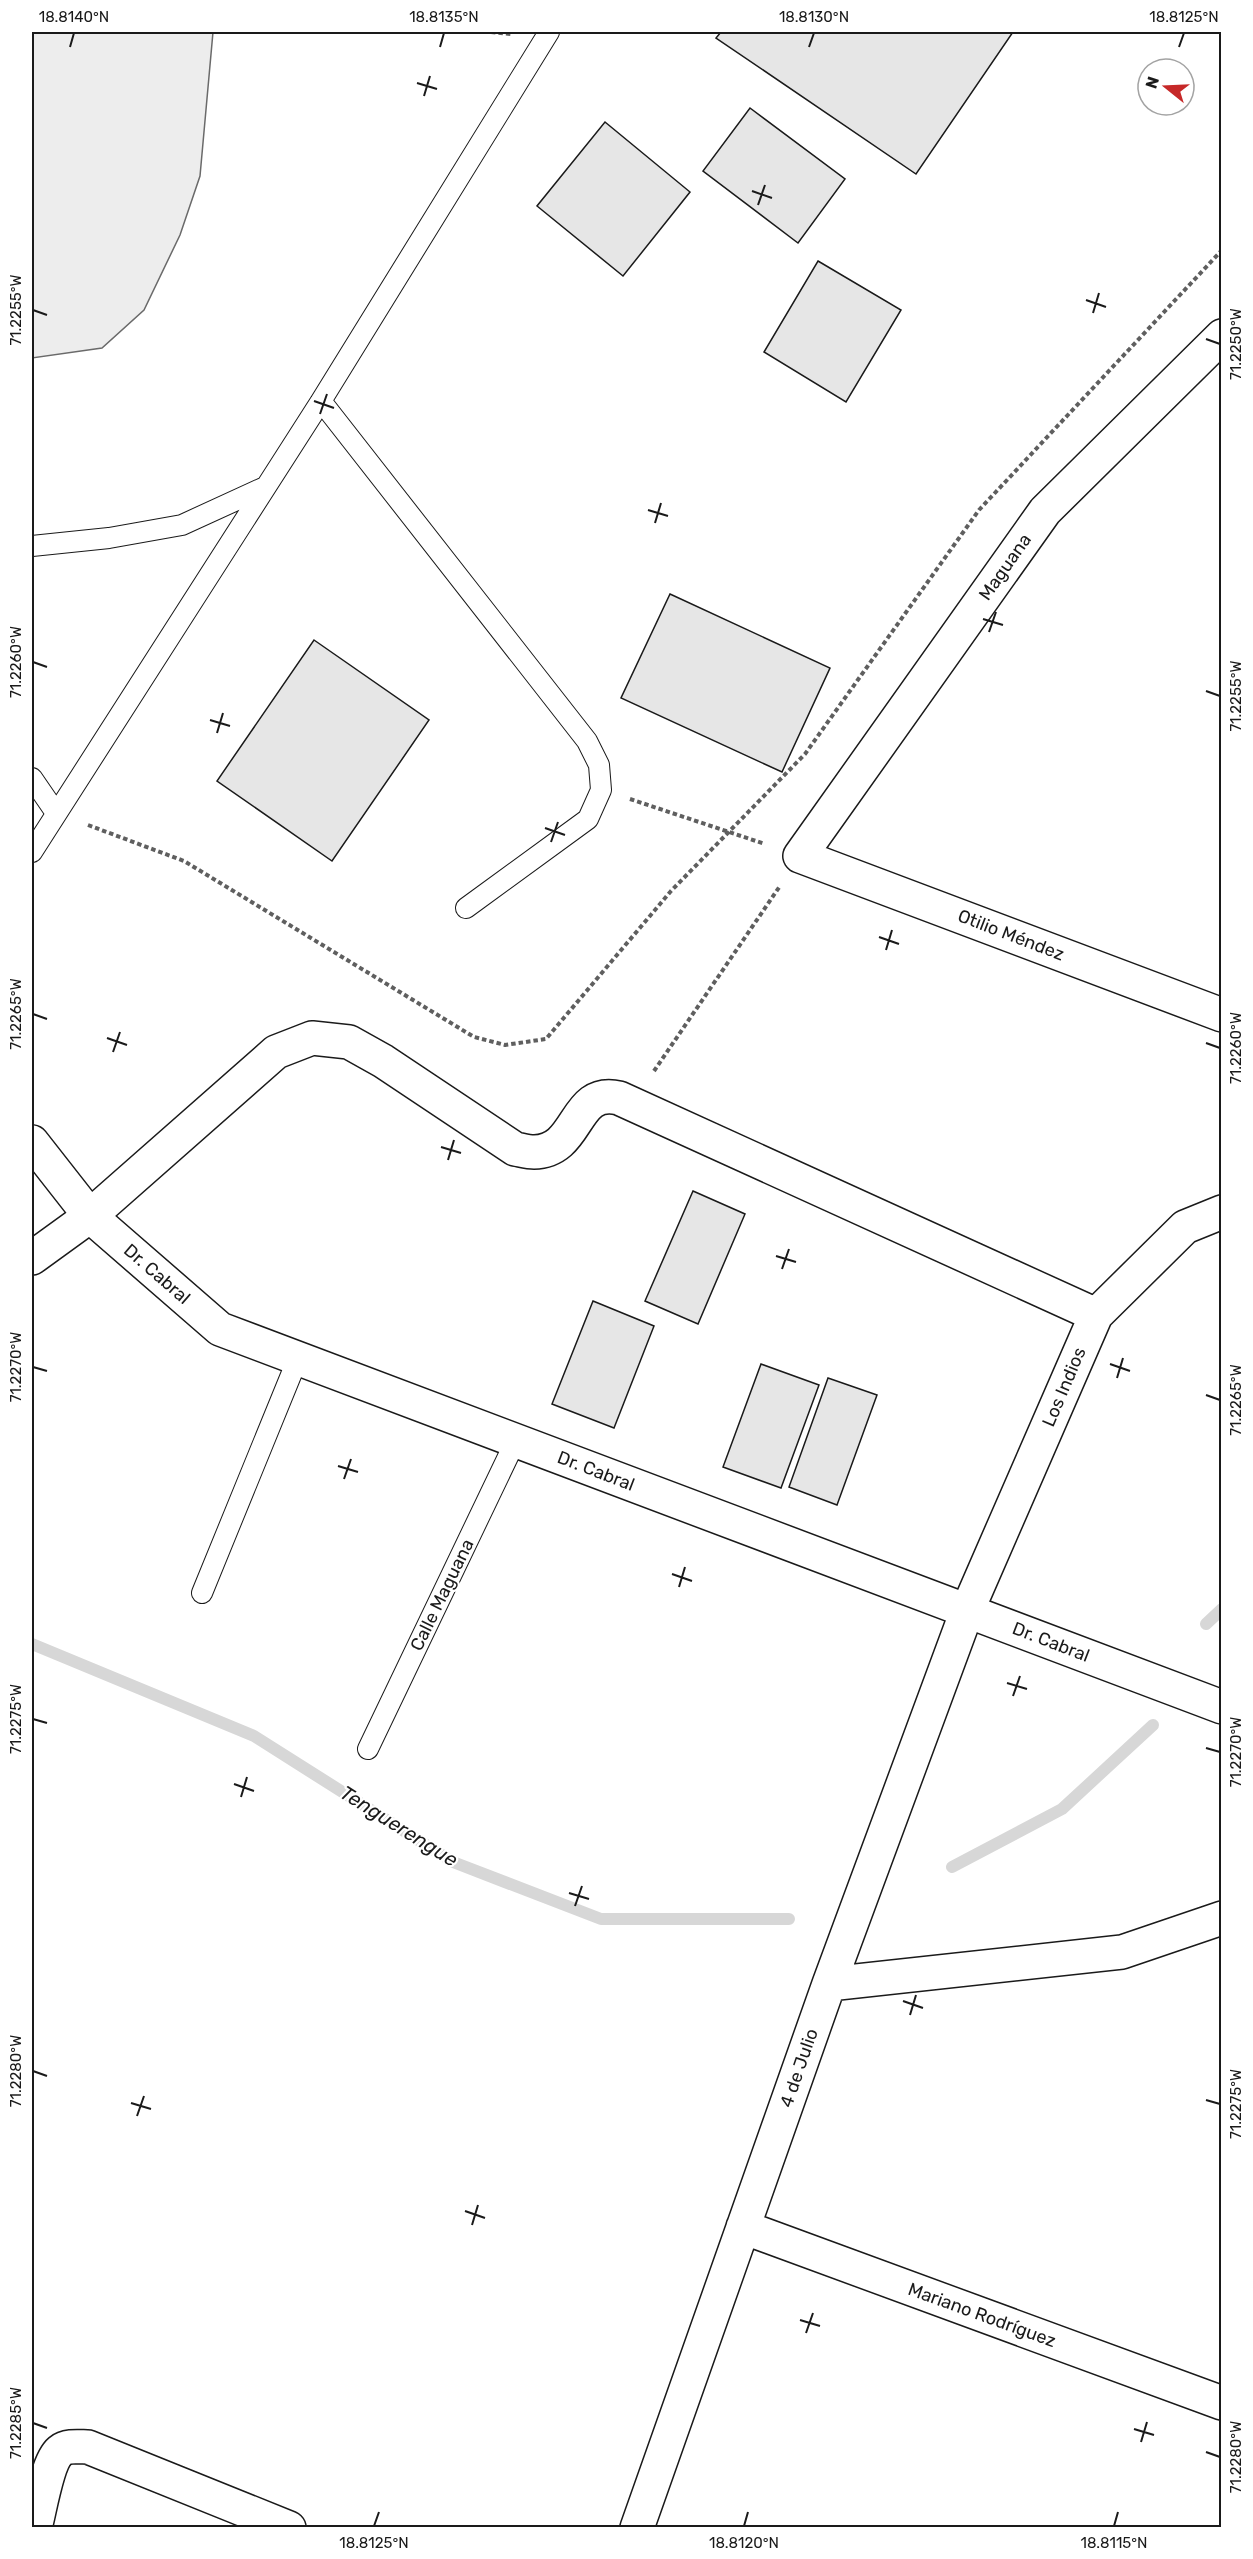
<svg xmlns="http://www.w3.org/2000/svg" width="1253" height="2559" viewBox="0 0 1253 2559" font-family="Rubik,sans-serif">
<rect width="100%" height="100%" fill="#fff"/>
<path fill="#ededed" stroke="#6a6a6a" stroke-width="1.5" d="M32 32H213L200 176 180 235 144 310 102 348 32 358Z"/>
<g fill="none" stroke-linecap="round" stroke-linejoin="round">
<path stroke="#d7d7d7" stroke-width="12" d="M1206 1624 1222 1609
M32 1644 254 1736 453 1862 601 1919H789
M952 1867 1062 1809 1153 1725"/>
</g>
<path fill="#e6e6e6" stroke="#1a1a1a" stroke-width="1.5" d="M721 32H1013L916 174 716 38Z
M750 108 845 179 798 243 703 171Z
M605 122 690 192 623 276 537 206Z
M818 261 901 310 846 402 764 352Z
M670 594 830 668 782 772 621 698Z
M314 640 429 720 332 861 217 781Z
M693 1191 745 1214 698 1324 645 1301Z
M593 1301 654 1326 614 1428 552 1404Z
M761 1364 819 1385 781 1488 723 1467Z
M828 1378 877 1395 837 1505 789 1487Z"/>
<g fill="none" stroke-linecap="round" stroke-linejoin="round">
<g stroke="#1a1a1a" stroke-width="22">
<path id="lane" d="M321 401 587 741 599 765 601 790 588 819 466 908
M32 546 109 538 182 525 265 487
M32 778 56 813
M32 852 321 401 549 32
M202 1593 298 1358
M368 1749 516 1440"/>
</g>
<g stroke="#1a1a1a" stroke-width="36">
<path id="street" d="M1222 336 1045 511 800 856 1222 1015
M32 1258 90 1216 276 1052 312 1038 349 1042 383 1061 515 1149C521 1150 528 1152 534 1152 581 1151 572 1087 619 1098L1096 1315
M829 1984 1122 1952 1222 1918
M743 2227 1222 2403
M35 2528C40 2510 47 2462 60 2451 67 2445 80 2447 88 2447L289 2528
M637 2528 829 1984 967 1611 1096 1315 1185 1227 1222 1212"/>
</g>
<g stroke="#1a1a1a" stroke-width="36">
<path id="secondary" d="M32 1142 90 1216 220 1329 1222 1707"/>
</g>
<path stroke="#5f5f5f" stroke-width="4" stroke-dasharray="4.5 3" stroke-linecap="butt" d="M491 32 511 34
M630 799 765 844
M88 825 184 861 474 1037 505 1045 546 1039 671 891 805 754 979 510 1222 250
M654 1071 780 886"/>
<use href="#lane" stroke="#fff" stroke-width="20"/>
<use href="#street" stroke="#fff" stroke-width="33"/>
<use href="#secondary" stroke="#fff" stroke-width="33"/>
</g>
<path fill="none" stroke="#1a1a1a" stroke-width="2" d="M70 47 74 33M440 47 444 33M809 47 814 33M1179 47 1184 33M417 83 437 89M424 96 430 76M752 191 772 198M758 205 765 185M1086 300 1106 307M33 310 47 315M1093 313 1099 293M1206 339 1220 344M314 401 334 408M320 414 327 394M648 510 668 516M655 523 661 503M983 619 1003 625M989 632 996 612M33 662 47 667M1206 691 1220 696M210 720 230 726M217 733 223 713M545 828 565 835M551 842 558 822M879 937 899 944M886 950 892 930M33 1014 47 1019M107 1038 127 1045M1206 1043 1220 1048M113 1052 120 1032M441 1147 461 1153M448 1160 454 1140M776 1256 796 1262M782 1269 789 1249M1110 1364 1130 1371M33 1367 47 1371M1117 1378 1123 1358M1206 1395 1220 1400M338 1466 358 1472M344 1479 351 1459M672 1574 692 1581M679 1587 685 1567M1007 1683 1027 1689M1013 1696 1020 1676M33 1719 47 1723M1206 1748 1220 1752M234 1784 254 1791M241 1797 247 1777M569 1893 589 1899M575 1906 582 1886M903 2001 923 2008M910 2015 916 1995M33 2071 47 2076M1206 2100 1220 2104M131 2103 151 2109M137 2116 144 2096M465 2211 485 2218M472 2225 478 2205M800 2320 820 2326M806 2333 813 2313M33 2423 47 2428M1134 2429 1154 2435M1141 2442 1147 2422M1206 2452 1220 2457M374 2526 379 2512M744 2526 748 2512M1114 2526 1118 2512"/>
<g text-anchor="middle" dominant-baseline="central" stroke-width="4.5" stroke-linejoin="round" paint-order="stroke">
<g font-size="18" fill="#1a1a1a" stroke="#fff">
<text transform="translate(1005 567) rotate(-55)">Maguana</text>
<text transform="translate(1011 935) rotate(21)">Otilio Méndez</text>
<text transform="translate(157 1274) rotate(41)">Dr. Cabral</text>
<text transform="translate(1064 1387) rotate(-67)">Los Indios</text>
<text transform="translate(596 1471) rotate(21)">Dr. Cabral</text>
<text transform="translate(442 1595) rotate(-64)">Calle Maguana</text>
<text transform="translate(1051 1642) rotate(21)">Dr. Cabral</text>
<text transform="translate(799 2068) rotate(-71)">4 de Julio</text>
<text transform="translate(982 2315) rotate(20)">Mariano Rodríguez</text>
</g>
<g font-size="20" font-style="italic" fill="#1a1a1a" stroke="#fff">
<text transform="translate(399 1826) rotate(32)">Tenguerengue</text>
</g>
</g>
<rect width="1253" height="2559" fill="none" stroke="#ffffff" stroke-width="66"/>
<g transform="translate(1166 87) rotate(288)"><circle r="28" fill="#ffffff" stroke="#a3a3a3" stroke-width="1.5"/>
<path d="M0-4.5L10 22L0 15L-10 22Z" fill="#c62828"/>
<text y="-9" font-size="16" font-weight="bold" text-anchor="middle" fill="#1a1a1a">N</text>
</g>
<rect x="33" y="33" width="1187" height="2493" fill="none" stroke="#1a1a1a" stroke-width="2"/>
<g font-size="15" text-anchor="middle" fill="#1a1a1a">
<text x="74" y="22">18.8140°N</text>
<text x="444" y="22">18.8135°N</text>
<text x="814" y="22">18.8130°N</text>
<text x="1184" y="22">18.8125°N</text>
<text transform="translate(16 310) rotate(-90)" y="5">71.2255°W</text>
<text transform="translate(1236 344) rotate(-90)" y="5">71.2250°W</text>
<text transform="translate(16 662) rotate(-90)" y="5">71.2260°W</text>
<text transform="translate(1236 696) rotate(-90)" y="5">71.2255°W</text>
<text transform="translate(16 1014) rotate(-90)" y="5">71.2265°W</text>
<text transform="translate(1236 1048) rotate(-90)" y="5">71.2260°W</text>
<text transform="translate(16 1367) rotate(-90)" y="5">71.2270°W</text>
<text transform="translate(1236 1400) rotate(-90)" y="5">71.2265°W</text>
<text transform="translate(16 1719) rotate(-90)" y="5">71.2275°W</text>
<text transform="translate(1236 1752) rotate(-90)" y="5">71.2270°W</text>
<text transform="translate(16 2071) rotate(-90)" y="5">71.2280°W</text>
<text transform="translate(1236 2104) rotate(-90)" y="5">71.2275°W</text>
<text transform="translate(16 2423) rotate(-90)" y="5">71.2285°W</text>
<text transform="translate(1236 2457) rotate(-90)" y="5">71.2280°W</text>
<text x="374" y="2548">18.8125°N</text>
<text x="744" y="2548">18.8120°N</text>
<text x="1114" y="2548">18.8115°N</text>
</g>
</svg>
